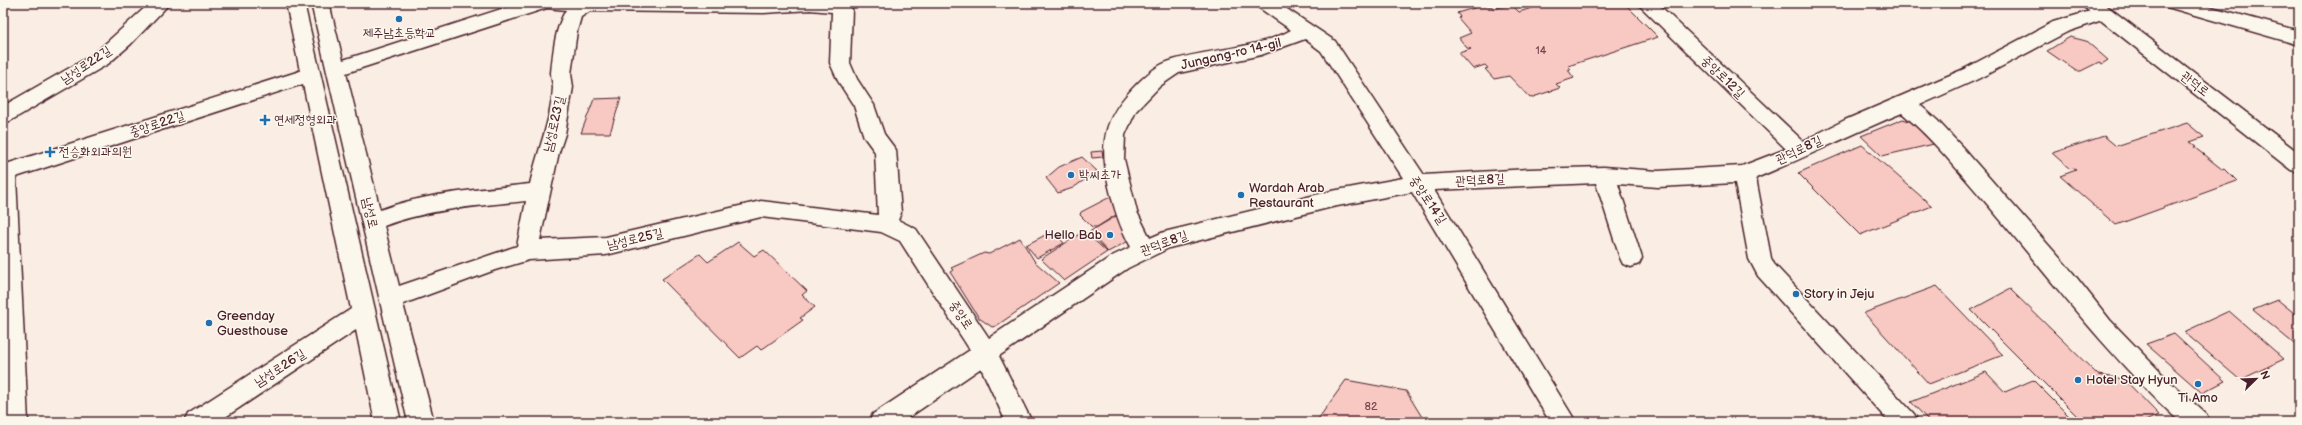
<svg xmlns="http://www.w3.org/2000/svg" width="2302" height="425" viewBox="0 0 2302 425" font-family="'Balsamiq Sans','Poor Story',sans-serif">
<rect width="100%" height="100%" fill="#faeee4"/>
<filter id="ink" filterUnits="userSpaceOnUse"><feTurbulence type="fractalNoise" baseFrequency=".025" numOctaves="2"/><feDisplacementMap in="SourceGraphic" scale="8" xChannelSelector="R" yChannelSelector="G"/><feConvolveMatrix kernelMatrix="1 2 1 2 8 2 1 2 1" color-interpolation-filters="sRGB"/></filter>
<g filter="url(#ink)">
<path fill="#f8c8c2" stroke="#4a1f2b" d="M1548 3H1624L1658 37 1568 66 1571 69 1568 70 1574 78 1556 84 1560 88 1530 98 1509 76 1494 79 1485 69 1488 68 1485 65 1473 69 1459 53 1471 49 1467 48 1459 38 1471 33 1458 18 1460 17 1457 13 1484 5 1487 7 1491 6 1494 9 1511 4 1519 12Z
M2070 37 2086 41 2108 60 2102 64 2099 62 2081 71H2076L2047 51Z
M621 98 610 133H581L594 99Z
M1903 119 1912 122 1934 144 1882 156 1861 136Z
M2187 123 2204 137 2190 142 2196 146 2194 147 2223 170 2225 169 2237 181 2116 225 2060 176 2076 170 2073 168 2070 169 2052 153 2104 136 2116 146Z
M1862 145 1932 206 1860 235 1798 173Z
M1102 151 1103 157 1092 158 1091 152Z
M1082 157 1097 171 1073 188 1058 193 1046 178 1059 167Z
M1110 197 1119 213 1097 227H1092L1080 215 1081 212Z
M1118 215 1130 240 1108 252 1089 232Z
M1053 231 1064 243 1037 258 1026 245Z
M1084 231 1107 252 1064 281 1041 259Z
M1020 238 1035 262 1059 283 996 326 992 327 979 318 950 272 953 270 951 268 984 253 989 254Z
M738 242 754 256 764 250 807 291 802 295 815 307 800 318 803 320 761 350 757 346 740 358 662 279 700 254 708 262Z
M1937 286 2003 355 1929 384 1864 313Z
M2010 289 2098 375 2124 379 2159 415 2143 422H2083L1971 310Z
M2278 300 2299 317V348L2253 310Z
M2229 311 2284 359 2240 380 2184 332Z
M2174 334 2225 381 2202 393 2146 344Z
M1986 372 2005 392 2033 380 2075 422H1930L1911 402Z
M1346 380 1406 391 1425 422H1316Z"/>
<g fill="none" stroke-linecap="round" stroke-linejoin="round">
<g stroke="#4a1f2b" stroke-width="3">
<path id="minor" d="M150 3H170L131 44 108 64 10 121 3 123V106L94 54Z
M286 3H304L401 422H375L356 330 218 422H184L188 414 351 309 303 84 16 177 28 422H3V165L300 71Z
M311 3H329L343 60 520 3 849 5 852 9 850 63 857 79 874 105 884 134 896 150 901 213 898 220 916 229 989 338 1112 256 1131 247C1120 228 1114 208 1109 187 1099 143 1103 118 1136 85 1146 75 1157 65 1170 61 1209 48 1255 50 1291 30L1258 7 1256 3H1278L1335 41 1424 175 1529 169 1604 167 1658 171 1742 166 1786 149 1637 3H1657L1803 141 1845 120 1964 69 2053 22 2104 7 2111 9 2114 13 2111 17 2067 32 1978 79 1920 105 1937 120 1963 148 2073 273 2110 320 2170 382 2206 414 2210 422H2180C2108 356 2050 278 1987 204 1960 173 1934 140 1902 113 1853 133 1805 158 1756 178L1771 258 1774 264 1914 414 1918 422H1889L1758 276 1749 259 1735 183 1658 187 1618 184 1642 258 1639 264 1631 267 1623 264 1620 258 1596 183 1434 190 1576 422H1550L1412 192 1332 207 1169 248 1128 268 999 356 1032 422H1006L981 368 902 422H869L873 414 970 350 900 241 881 232 761 217 606 255 529 260 495 270 403 304 434 422H408ZM547 8 566 10C555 27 553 53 551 73 551 78 553 83 553 88 551 121 537 152 530 184 480 190 428 192 380 210L346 73ZM810 10 832 12 830 63 838 81 854 106 864 137 875 152 878 215 761 201 606 237 540 240 559 152 565 134 573 87 571 74 577 31 581 17 590 11 764 13ZM1305 39 1321 51 1403 178 1332 191 1164 232 1150 238 1137 212 1124 159 1125 135 1136 111 1160 86 1179 73 1261 55ZM526 201 517 246 399 286 384 226C429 209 478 206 526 201Z
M2165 3H2197L2299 31V45L2167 7Z"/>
</g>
<g stroke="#4a1f2b" stroke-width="3">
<path id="major" d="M2082 3H2103L2299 153V172L2291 170 2084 7Z"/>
</g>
<use href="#minor" fill="#fbf7ec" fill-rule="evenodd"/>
<use href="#major" fill="#fbf7ec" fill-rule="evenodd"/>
</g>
</g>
<g fill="#1f6fb2" stroke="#fbf7ec" stroke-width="1.5">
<circle cx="399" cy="19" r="4"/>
<path d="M263 114h4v4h4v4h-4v4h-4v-4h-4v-4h4z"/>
<path d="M48 146h4v4h4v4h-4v4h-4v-4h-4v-4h4z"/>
<circle cx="1071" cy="175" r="4"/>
<circle cx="1241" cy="195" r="4"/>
<circle cx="1110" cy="235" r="4"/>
<circle cx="1796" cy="294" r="4"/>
<circle cx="209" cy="323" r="4"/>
<circle cx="2078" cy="380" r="4"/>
<circle cx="2198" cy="384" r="4"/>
</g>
<g text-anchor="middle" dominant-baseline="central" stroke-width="3" stroke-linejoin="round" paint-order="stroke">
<g font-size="11" fill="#764951">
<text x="1541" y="50">14</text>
<text x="1371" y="406">82</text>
</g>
<g font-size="13" fill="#4a1f2b" stroke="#fbf7ec" text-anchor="start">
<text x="399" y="33" text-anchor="middle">제주남초등학교</text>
<text x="274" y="120">연세정형외과</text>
<text x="59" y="152">전승화외과의원</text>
<text x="1079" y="175">박씨초가</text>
<text x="1249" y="188">Wardah Arab<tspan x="1249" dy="15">Restaurant</tspan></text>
<text x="1102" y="235" text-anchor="end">Hello Bab</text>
<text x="1804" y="294">Story in Jeju</text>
<text x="217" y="316">Greenday<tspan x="217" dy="15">Guesthouse</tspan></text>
<text x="2086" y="380">Hotel Stay Hyun</text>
<text x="2198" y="398" text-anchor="middle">Ti Amo</text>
</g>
<g font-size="13" fill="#4a1f2b" stroke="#fbf7ec">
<text transform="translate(1231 54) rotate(-13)">Jungang-ro 14-gil</text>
<text transform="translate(86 65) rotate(-34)">남성로22길</text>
<text transform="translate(1723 77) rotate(44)">중앙로12길</text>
<text transform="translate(2195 84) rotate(38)">관덕로</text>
<text transform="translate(157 124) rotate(-18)">중앙로22길</text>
<text transform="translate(554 124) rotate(-77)">남성로23길</text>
<text transform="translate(1799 150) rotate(-25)">관덕로8길</text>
<text transform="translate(1480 180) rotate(-3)">관덕로8길</text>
<text transform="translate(1428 200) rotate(56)">중앙로14길</text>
<text transform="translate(370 213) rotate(77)">남성로</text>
<text transform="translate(635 239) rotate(-13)">남성로25길</text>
<text transform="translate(1164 243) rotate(-20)">관덕로8길</text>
<text transform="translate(961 315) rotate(56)">중앙로</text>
<text transform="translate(280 368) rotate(-33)">남성로26길</text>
</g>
</g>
<rect width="2302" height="425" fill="none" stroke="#fbf7ec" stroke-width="16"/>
<rect x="8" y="8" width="2286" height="409" fill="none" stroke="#4a1f2b" stroke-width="1.5" filter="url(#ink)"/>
<g transform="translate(2256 379) rotate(67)" stroke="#fbf7ec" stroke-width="3" paint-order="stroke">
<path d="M0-3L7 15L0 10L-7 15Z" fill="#4a1f2b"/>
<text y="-6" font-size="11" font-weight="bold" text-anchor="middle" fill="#4a1f2b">N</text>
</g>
</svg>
